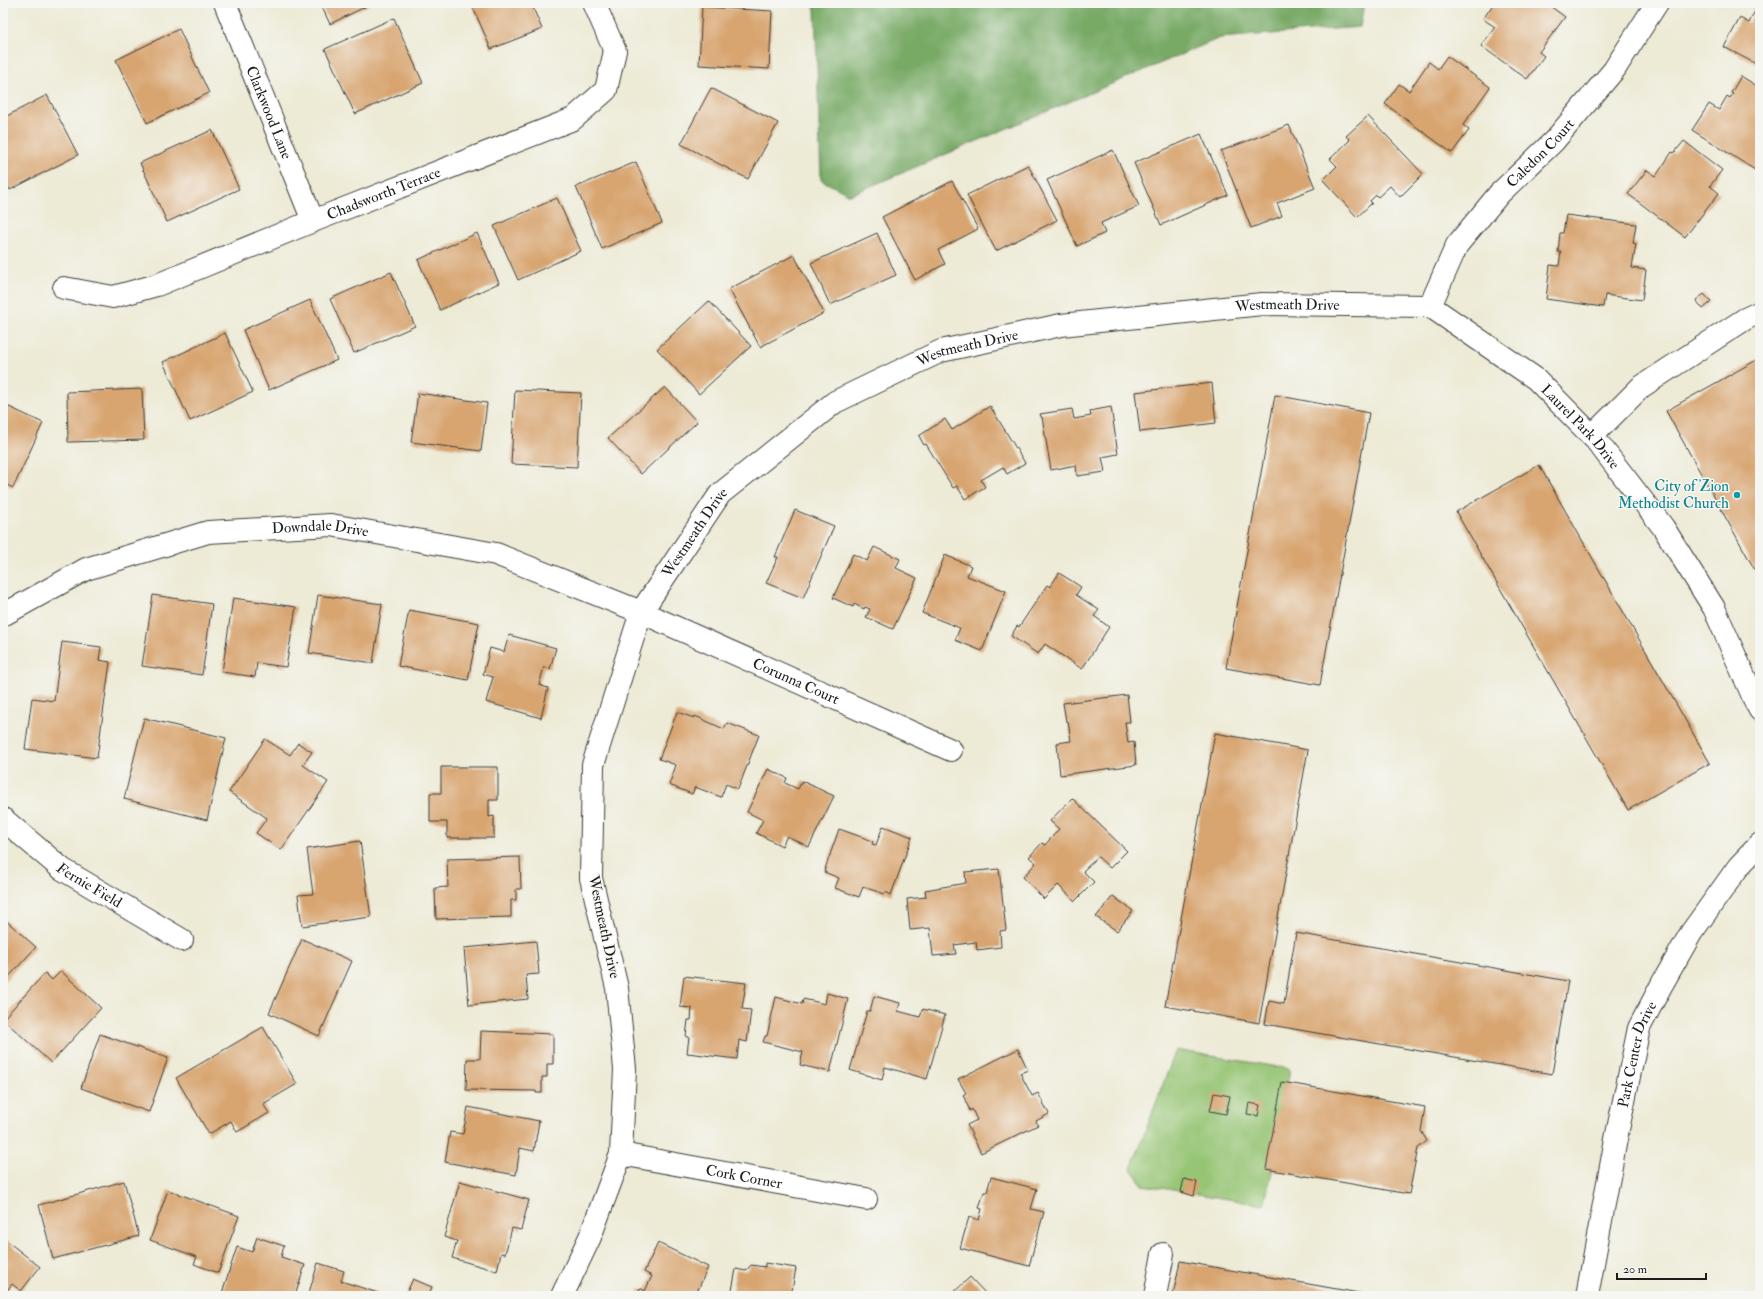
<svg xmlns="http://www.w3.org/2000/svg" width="1763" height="1299" viewBox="0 0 1763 1299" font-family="'IM FELL Double Pica',serif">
<rect width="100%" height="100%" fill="#f6f6f2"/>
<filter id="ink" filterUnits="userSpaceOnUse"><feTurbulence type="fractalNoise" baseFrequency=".025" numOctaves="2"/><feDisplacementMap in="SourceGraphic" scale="8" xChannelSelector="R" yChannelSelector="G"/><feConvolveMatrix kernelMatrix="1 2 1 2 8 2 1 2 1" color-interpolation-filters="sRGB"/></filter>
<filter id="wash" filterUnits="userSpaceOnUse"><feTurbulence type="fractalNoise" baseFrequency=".012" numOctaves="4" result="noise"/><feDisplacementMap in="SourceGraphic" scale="16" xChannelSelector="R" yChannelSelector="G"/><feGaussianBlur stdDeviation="0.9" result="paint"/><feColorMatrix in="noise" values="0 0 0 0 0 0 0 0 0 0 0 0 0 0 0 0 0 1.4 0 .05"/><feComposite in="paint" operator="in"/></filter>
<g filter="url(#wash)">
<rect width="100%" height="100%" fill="#edead5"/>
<path fill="#96c574" stroke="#597048" d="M1176 1050 1290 1069 1274 1163 1264 1205 1143 1185 1131 1169Z"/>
<path fill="#78aa66" stroke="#4a6341" d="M812 3H1364L1360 27 1220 38 850 195 821 180 815 9Z"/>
<g id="blocks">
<path fill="#d8a571" d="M320 3H373L330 24Z
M471 3H531L542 29 491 49Z
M1494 3H1546L1565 17 1539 52 1544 56 1527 79 1481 46 1495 27 1483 19Z
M1754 3H1760V66L1724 47 1740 18 1749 23 1756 9 1752 7Z
M702 7 772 11 769 69 699 65Z
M394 18 423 83 355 114 325 49Z
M179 29 209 93 147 123 116 60Z
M1447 56 1490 87 1463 125 1469 130 1452 153 1385 104 1399 84 1409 91 1429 62 1438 69Z
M1741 76 1760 88V162L1755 170 1692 130 1709 104 1719 110 1727 96 1730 98 1733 94 1731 93Z
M711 88 778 123 748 179 681 144Z
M47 95 78 155 10 190 3 177V118Z
M1368 116 1423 174 1400 197 1390 186 1378 197 1376 195 1370 201 1372 203 1357 217 1323 180 1337 166 1330 159 1350 140 1346 136Z
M1289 125 1315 188 1277 203 1282 216 1251 228 1221 151Z
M212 130 239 189 167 222 140 163Z
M1201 134 1228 195 1161 225 1134 163Z
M1684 141 1722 170 1710 186 1719 193 1685 237 1628 194 1647 170 1656 176 1672 152 1674 153Z
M1113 150 1139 206 1101 223 1105 233 1077 246 1047 180Z
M636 162 662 223 602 249 576 187Z
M1028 165 1057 220 996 251 967 195Z
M952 181 978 229 938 250 945 264 915 280 882 217Z
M557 198 581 251 518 280 494 226Z
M1566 215 1636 224 1633 243 1636 244 1632 268 1646 270 1642 300 1605 295 1603 307 1546 299 1550 265 1559 266 1561 252H1558L1560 233H1563Z
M477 233 499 283 440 310 418 260Z
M877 233 896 275 830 305 811 263Z
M794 255 824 313 760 347 729 289Z
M391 272 415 326 354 353 330 299Z
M1704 294 1711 302 1703 309 1696 300Z
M310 300 337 360 269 390 243 330Z
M709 301 751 346 699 394 657 349Z
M225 333 253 392 190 421 163 362Z
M1760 358V579L1666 411Z
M1212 383 1216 423 1140 432 1135 392Z
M665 387 697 422 641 474 608 438Z
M142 389 144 440 68 442 67 392Z
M515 390 581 393 577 467 511 464Z
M418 393 487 403 481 451 411 442Z
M1275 395 1369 413 1320 685 1226 668Z
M3 404 43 423 13 488 3 483Z
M990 406 1025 463 1007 474 1003 467 981 480 985 487 965 499 957 486 953 488 926 444 924 445 919 436 945 419 952 430Z
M1111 407 1118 454 1102 457 1105 472 1077 476 1076 465 1051 470 1042 417H1041L1040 414 1072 409 1074 419 1091 416 1090 411Z
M1539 465 1710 763 1628 810 1456 512Z
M795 510 834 526 803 598 766 583 778 557H775Z
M874 547 900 559 896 568 917 578 893 629 866 617 870 609 865 607 864 609 854 604 853 607 833 598 853 554 867 561Z
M945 555 971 566 967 576 1006 591 982 651 955 640 960 628 922 613Z
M1059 573 1081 587 1076 595 1099 610 1094 616 1109 627 1082 669 1045 644 1038 654 1011 636 1017 626 1019 627 1047 585 1050 587Z
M153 595 212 604 202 675 142 666Z
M318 595 382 604 373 663 309 653Z
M233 598 296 607 286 667 257 663 255 677 222 672Z
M409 610 479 623 468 680 398 666Z
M509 635 556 648 550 669 544 667 539 685 548 688 541 718 486 702 493 677 483 674 490 648 504 652Z
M62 642 101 647 99 660 110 662 97 758 25 749 32 698 54 701Z
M1127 695 1130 722H1125L1128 743 1134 742 1136 765 1060 775 1057 743 1071 741 1068 721H1066L1063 703Z
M677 712 694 718 695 716 724 729 727 723 759 735 738 789 726 784 721 797 695 787 692 794 669 785 676 765 659 759Z
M144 718 226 738 207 820 124 799Z
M1215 733 1308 750 1259 1023 1165 1006Z
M265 739 290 755 298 743 312 752 303 765 328 782 281 850 256 833 267 818 229 792Z
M441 767H498V800H489V817L494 816V838H447V822H430V793H441Z
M768 769 787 778 785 783 798 789 802 781 834 796 809 847 787 836 782 846 756 833 763 820 747 812Z
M1072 798 1127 851 1110 868 1098 857 1083 871 1094 882 1075 901 1058 885 1044 899 1023 877 1036 863 1029 857 1042 843 1045 845 1059 829 1050 821Z
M883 826 912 837 891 895 886 892 885 894 863 887 859 897 835 888 839 878 824 872 839 829 873 841 872 844 876 845Z
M360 841 371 917 302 926 298 895 313 894 307 849Z
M520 857 521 889H516V900H511V917L436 919 435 888 448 887 447 859Z
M999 869 1006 930 1000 931 1001 947 977 950 976 942 954 945 956 954 933 956 930 928 910 930 907 899 926 897 925 890 966 883 965 872Z
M1113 896 1133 911 1117 931 1096 917Z
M3 918 36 947 3 983Z
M1296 933 1568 981 1552 1074 1265 1024 1269 1001 1284 1004Z
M302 939 352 961 319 1036 269 1013Z
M536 941 539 974 526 975 528 999 469 1005 464 948Z
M61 971 101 1008 51 1063 3 1019 45 973 52 980Z
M684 976 746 983 742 1009 751 1010 747 1042 739 1040 737 1059 687 1053 689 1037H686L688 1020H691L692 1008 680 1007Z
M827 993 848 999 830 1072 800 1065 803 1052 763 1042 765 1036H767L776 997 802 1004 803 999 825 1004Z
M874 996 900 1003 898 1011 920 1017 923 1009 945 1015 927 1079 885 1067 882 1080 850 1070 867 1011H870Z
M263 1027 297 1084 263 1104 269 1113 237 1132 231 1121 209 1134 176 1078Z
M481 1031 553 1034V1064H547V1077H542V1093H536V1091L466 1090 467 1059H480Z
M100 1034 168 1058 149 1112 81 1088Z
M1018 1049 1028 1070 1020 1073 1032 1096 1038 1093 1049 1114 1036 1121 1038 1125 981 1153 967 1125 977 1120 972 1109 970 1111 963 1095 966 1093 958 1079Z
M1282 1082 1425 1107 1421 1131 1427 1141 1418 1148 1409 1194 1266 1169Z
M1214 1093 1230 1096 1226 1114 1210 1111Z
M1249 1103 1260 1105 1258 1116 1247 1114Z
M468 1107 539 1121 534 1151 520 1148 516 1175 445 1162 450 1132 463 1134Z
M991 1177 1037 1189 1031 1209 1044 1212 1029 1266 960 1248 969 1217 979 1220 982 1209 979 1208 984 1192H987Z
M1184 1179 1197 1182 1194 1196 1181 1192Z
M124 1181 139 1236 53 1259 39 1205Z
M460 1181 529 1200 521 1230 512 1228 505 1254 501 1253 497 1271 452 1258 457 1241 444 1237Z
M168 1190 239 1216 218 1273 194 1264 197 1257 150 1240Z
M257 1237 284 1246 281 1257 305 1265 295 1296H230L222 1293 237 1247 252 1252Z
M3 1238 40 1267 21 1291 12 1284 3 1296Z
M658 1243 708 1267 697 1292 706 1296H636L640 1288 645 1291 652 1276 644 1272Z
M1180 1261 1370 1295V1296H1173Z
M318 1263 344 1271 341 1281 381 1294V1296H308Z
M765 1263 796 1268 791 1296H731L736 1269 746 1271 751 1265 765 1267Z
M970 1277 988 1296H950Z
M413 1279 432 1287 429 1294 433 1296H405Z"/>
</g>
</g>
<g filter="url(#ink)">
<use href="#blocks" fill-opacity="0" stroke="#3b3b38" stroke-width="1"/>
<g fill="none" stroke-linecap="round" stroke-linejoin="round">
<g stroke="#3b3b38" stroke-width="24">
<g id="minor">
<path id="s1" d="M225 3 313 221"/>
<path id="s2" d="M64 288 113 297 157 285 313 221 573 119 606 90 615 51 594 3"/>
<path id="s3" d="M1430 306 1536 379 1595 439 1663 527 1714 608 1756 703 1760 710"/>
<path id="s4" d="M1430 306 1457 245 1499 194 1554 141 1614 70 1657 3"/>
<path d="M1592 436 1641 387 1745 319 1760 312"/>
<path id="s5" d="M3 615 86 569 208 532 331 525 496 554 641 612 951 750"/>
<path id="s6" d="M3 819 62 869 182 940"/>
<path id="s7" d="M621 1154 866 1199"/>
<path id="s8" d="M562 1296 590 1237 621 1154 625 1069 617 988 591 878 593 765 641 612 720 494 835 402 941 351 1061 325 1262 304 1430 306"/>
<path d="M1155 1296 1163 1254"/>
<path id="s9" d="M1587 1296 1616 1139 1639 1028 1662 984 1691 933 1739 866 1760 844"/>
</g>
</g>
<use href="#minor" stroke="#fff" stroke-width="22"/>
</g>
</g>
<circle fill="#0f9aa8" stroke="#f6f6f2" stroke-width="1.5" cx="1737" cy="495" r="4"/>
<g text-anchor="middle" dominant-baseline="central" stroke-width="3" stroke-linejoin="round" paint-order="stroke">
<g font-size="15" fill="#1c1c1c" stroke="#f6f6f2">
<text stroke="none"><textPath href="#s1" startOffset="118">Clarkwood Lane</textPath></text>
<text stroke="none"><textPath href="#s4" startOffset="191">Caledon Court</textPath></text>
<text stroke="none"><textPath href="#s2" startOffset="340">Chadsworth Terrace</textPath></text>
<text stroke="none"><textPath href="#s8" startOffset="1464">Westmeath Drive</textPath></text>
<text stroke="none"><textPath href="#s8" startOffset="1140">Westmeath Drive</textPath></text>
<text stroke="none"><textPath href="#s3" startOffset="194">Laurel Park Drive</textPath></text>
<text stroke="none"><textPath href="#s5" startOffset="335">Downdale Drive</textPath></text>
<text stroke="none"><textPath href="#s8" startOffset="803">Westmeath Drive</textPath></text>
<text stroke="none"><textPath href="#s5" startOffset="839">Corunna Court</textPath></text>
<text stroke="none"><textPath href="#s6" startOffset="109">Fernie Field</textPath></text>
<text transform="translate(604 927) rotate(78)">Westmeath Drive</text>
<text stroke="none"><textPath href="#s9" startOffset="247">Park Center Drive</textPath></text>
<text stroke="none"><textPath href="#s7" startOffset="125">Cork Corner</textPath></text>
</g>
<g font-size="15" fill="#0d838f" stroke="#f6f6f2" text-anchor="end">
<text x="1729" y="486">City of Zion<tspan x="1729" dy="17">Methodist Church</tspan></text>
</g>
</g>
<rect width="1763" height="1299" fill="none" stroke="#f6f6f2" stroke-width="16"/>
<path d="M1617 1273v6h89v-6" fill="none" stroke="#1c1c1c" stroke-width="2"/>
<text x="1623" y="1273" font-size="12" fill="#1c1c1c" stroke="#f6f6f2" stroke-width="3" paint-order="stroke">20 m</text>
</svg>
